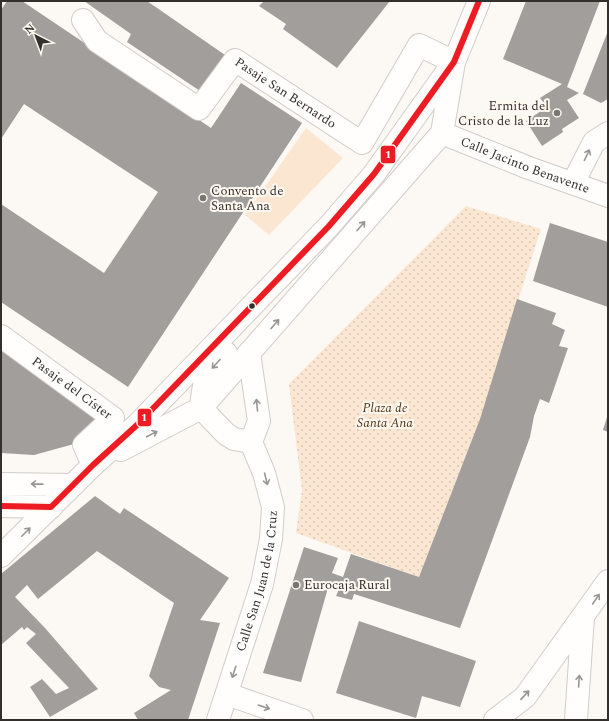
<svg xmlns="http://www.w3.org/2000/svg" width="609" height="721" viewBox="0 0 609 721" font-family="Spectral,serif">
<defs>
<pattern id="park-dots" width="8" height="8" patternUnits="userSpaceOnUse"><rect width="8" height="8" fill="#fae6d1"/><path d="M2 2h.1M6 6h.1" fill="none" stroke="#d7c6b4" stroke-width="1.8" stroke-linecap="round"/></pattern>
</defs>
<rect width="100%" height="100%" fill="#fcf8f4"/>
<path fill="#fae6d1" d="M306 128 343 158 269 235 245 215Z"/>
<path fill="url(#park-dots)" d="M466 206 541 229 480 419 419 577 296 533 302 490 289 384Z"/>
<path fill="#a19e9b" d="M7 1H22L211 128 241 83 302 123 128 387 1 302V204L104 273 158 192 24 104 1 139V10Z
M84 1H147L225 55 203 93 127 42 131 34Z
M264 1H390L337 68 283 29 286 24 259 6Z
M526 1H600L567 87 579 93 567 100 579 118 562 129 563 132 542 146 526 121 547 107 540 98 562 84 503 59Z
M608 31V99L601 103 583 94Z
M550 223 608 242V307L533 281Z
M517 299 556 313 552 324 565 330 559 346 568 348 549 403 540 399 534 416 530 437 460 628 354 594 352 600 336 596 341 585 330 581 301 682 263 673 304 547 338 558 332 573 343 577 351 554 419 577 480 419Z
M1 348 102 419 74 444 34 455 1 453Z
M608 414V432L603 430Z
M95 496 120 514 124 508 229 578 200 620 220 623 188 720H138L134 713 171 690 159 687 149 676 174 603 97 551 38 599 27 585 15 597 45 628 98 689 50 717 30 687 42 679 56 694 69 688 26 643 36 634 27 627 24 630 22 627 1 645V574Z
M359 621 476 661 460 707 422 696 416 718 336 693Z"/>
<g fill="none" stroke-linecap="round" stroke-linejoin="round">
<g stroke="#d0cdc9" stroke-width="24">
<g id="minor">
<path id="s1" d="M83 20 97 41 199 109 235 60 362 143 419 45 454 62"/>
<path id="s2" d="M442 133 529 168 608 196"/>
<path d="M573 183 594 142 608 133"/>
<path id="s3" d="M1 336 113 418 84 445 93 465"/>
<path d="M226 353C207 374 203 378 201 408L226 434 234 439 251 442"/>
<path d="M121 450 201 408 442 133 454 62 479 1"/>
<path d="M1 484 73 485"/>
<path d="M1 506 51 507"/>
<path d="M1 556 93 465 137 425 329 226 374 174 454 62"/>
<path d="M227 694 302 720"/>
<path id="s4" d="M218 720 262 584 271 539 273 507 264 473 251 442 259 421 249 353"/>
<path d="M495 720 525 697 608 581"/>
<path d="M576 720 583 617"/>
</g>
</g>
<use href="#minor" stroke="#fffefd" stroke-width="22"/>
<g stroke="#fff8f1" stroke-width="9">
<path id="bus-1" d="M1 506 51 507 93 465 137 425 329 226 374 174 454 62 479 1"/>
</g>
<use href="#bus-1" stroke="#ed1c24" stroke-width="6"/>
</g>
<defs><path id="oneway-shaft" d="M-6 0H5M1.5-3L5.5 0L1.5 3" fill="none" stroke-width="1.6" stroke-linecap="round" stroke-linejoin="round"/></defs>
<g stroke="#989694">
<use href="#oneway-shaft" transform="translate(587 155) rotate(-64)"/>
<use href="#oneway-shaft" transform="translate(361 226) rotate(-49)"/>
<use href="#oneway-shaft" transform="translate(275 324) rotate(-49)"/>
<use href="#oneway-shaft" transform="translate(216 364) rotate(132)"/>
<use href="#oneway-shaft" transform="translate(257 405) rotate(-95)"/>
<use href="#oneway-shaft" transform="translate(152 434) rotate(-28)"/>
<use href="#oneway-shaft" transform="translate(266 479) rotate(76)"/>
<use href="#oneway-shaft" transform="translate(37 484) rotate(-179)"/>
<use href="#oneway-shaft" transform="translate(26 532) rotate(-45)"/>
<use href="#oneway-shaft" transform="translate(596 599) rotate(-56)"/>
<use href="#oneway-shaft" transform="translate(234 672) rotate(108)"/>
<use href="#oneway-shaft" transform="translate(579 681) rotate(-86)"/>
<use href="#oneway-shaft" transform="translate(525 695) rotate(-47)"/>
<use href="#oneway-shaft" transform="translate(264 707) rotate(19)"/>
</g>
<g fill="#797572" stroke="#fff8f1" stroke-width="1.5">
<circle cx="557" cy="113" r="4"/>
<circle cx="203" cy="198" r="4"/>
<circle cx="296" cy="585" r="4"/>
</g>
<circle fill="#322f2c" stroke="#fff8f1" stroke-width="1.5" cx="252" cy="306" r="3.5"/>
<g text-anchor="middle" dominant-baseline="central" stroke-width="4" stroke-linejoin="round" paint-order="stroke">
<g font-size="13" fill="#322f2c" stroke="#fff8f1">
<text stroke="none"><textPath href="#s1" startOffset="269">Pasaje San Bernardo</textPath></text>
<text stroke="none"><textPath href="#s2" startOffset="89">Calle Jacinto Benavente</textPath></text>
<text stroke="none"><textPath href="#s3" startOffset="88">Pasaje del Císter</textPath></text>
<text stroke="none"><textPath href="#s4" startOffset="145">Calle San Juan de la Cruz</textPath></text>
</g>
<g font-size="13" fill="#322f2c" stroke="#fff8f1" text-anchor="start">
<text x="549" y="106" text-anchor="end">Ermita del<tspan x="549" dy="15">Cristo de la Luz</tspan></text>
<text x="211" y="191">Convento de<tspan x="211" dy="15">Santa Ana</tspan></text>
<text x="304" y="585">Eurocaja Rural</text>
</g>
<g font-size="13" font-style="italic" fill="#513512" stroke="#fff8f1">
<text x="385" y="408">Plaza de<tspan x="385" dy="15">Santa Ana</tspan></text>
</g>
</g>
<g stroke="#fff8f1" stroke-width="1.5">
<rect x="380" y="145" width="16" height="19" rx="4" fill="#ed1c24"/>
<rect x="137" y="408" width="15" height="19" rx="4" fill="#ed1c24"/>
</g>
<g font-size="11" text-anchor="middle" font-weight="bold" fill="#fff">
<text x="388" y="158">1</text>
<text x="144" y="421">1</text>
</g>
<rect width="609" height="721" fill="none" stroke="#322f2c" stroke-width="4"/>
<g transform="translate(36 36) rotate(318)" stroke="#fff8f1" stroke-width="3" paint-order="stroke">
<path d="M0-3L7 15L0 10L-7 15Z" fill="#322f2c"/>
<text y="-6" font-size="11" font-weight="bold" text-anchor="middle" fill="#322f2c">N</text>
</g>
</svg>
